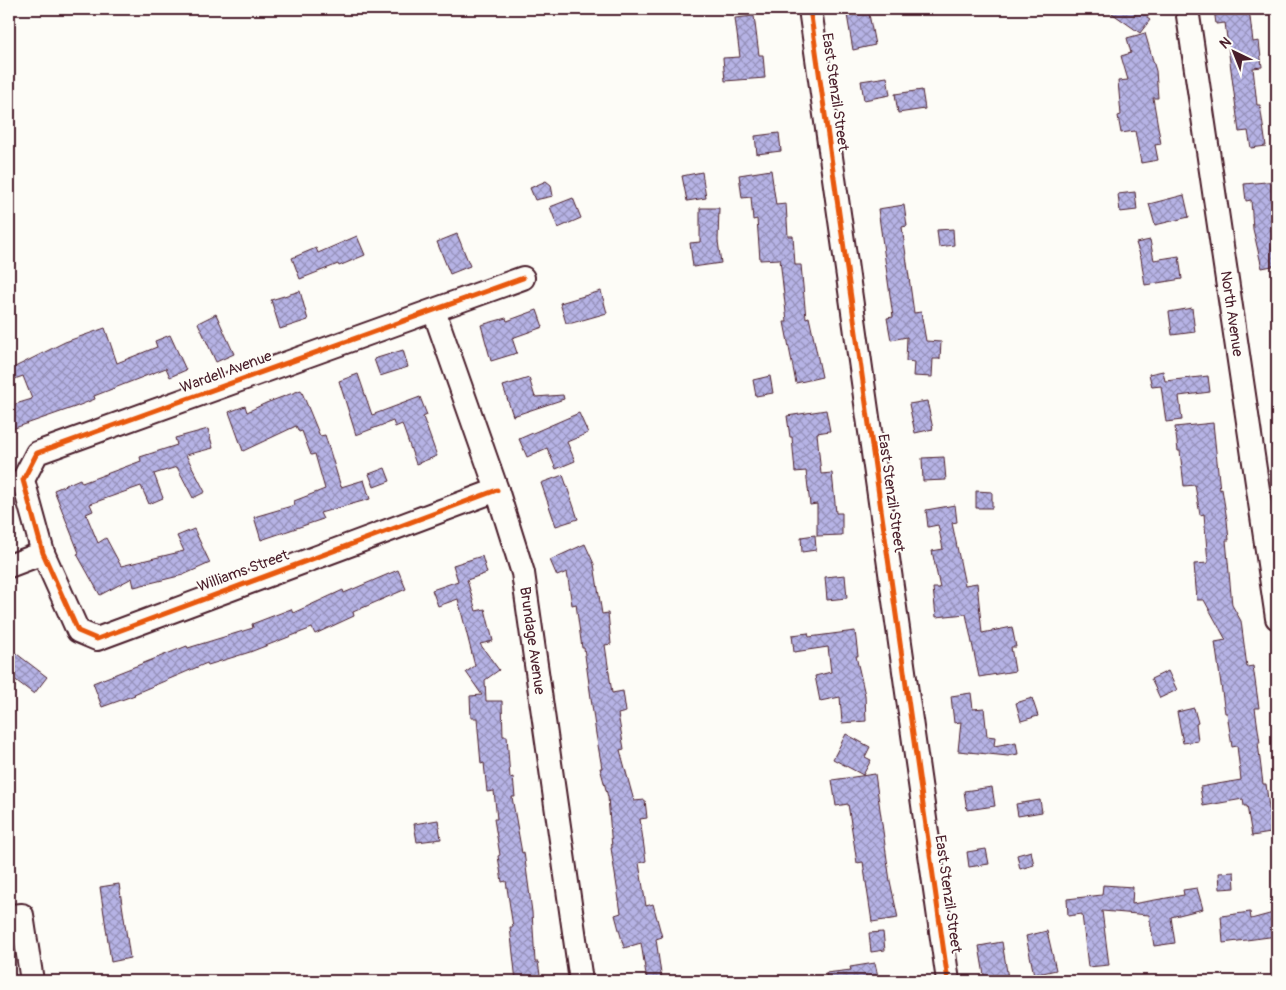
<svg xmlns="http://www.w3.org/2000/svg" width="1286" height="990" viewBox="0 0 1286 990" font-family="Pangolin,sans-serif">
<defs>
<pattern id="building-cross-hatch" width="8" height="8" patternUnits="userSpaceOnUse" patternTransform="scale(1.25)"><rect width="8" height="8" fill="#b6b3e5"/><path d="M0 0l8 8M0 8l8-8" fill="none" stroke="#9691ba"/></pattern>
</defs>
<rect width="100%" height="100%" fill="#fdfcf7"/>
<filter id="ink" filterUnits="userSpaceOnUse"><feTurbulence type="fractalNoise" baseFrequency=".02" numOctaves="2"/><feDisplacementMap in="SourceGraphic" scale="10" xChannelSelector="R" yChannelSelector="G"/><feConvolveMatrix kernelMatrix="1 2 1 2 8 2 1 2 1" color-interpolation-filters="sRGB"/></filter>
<g filter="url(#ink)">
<path fill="url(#building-cross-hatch)" stroke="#4a1f2b" d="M846 9H868L875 45 853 50Z
M1106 9H1153L1147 18 1150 20 1140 33Z
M1214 9H1249L1253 42 1259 41 1262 67 1253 68 1257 105H1260L1266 146 1251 148 1248 131 1239 132 1225 23 1216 24Z
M754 16 759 55H763L765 78 725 81 723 58 740 57 735 18Z
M1145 33 1156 71 1158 98H1153L1161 144 1155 145 1158 160 1141 163 1135 131 1121 133 1118 116 1121 115 1118 81 1128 80 1121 56 1131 53 1127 38Z
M887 77 890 95 864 100 861 81Z
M922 90 925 109 898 113 895 94Z
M779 133 781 151 757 154 755 136Z
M771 170 776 205 786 204 788 236H793L795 265H801L806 318 809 317 822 377 796 383 784 322H787L780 259 760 260 757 219 753 220 751 197 742 198 739 175Z
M702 172 706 198 687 201 682 176Z
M546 181 551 185 553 196 535 200 530 188Z
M1277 181V198H1273L1277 243V265L1262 268 1253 229 1251 200 1246 201 1244 184Z
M1135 192 1137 210 1120 212 1118 194Z
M1184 195 1189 217 1155 225 1149 204Z
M573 198 581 218 558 228 550 207Z
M904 205 907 226 902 227 914 313 921 312 926 341 941 342 940 359H933L932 377 913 376 914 362 906 361 907 337 891 340 887 318 893 317 878 209Z
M700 208H719L718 241 721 263 693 267 690 243 700 242Z
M953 229 954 245 939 247 937 230Z
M457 234 470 266 450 274 437 242Z
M357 236 365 255 339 266 338 264 300 279 292 258 316 248 318 253Z
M1150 240 1154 260 1179 256 1182 279 1145 285 1141 258 1136 243Z
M300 291 308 320 280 329 271 300Z
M601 291 607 313 572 323H566L560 303Z
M1192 308 1195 332 1172 335 1169 312Z
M537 310 543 327 512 338 517 353 491 361 481 325 506 318 507 321Z
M216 314 234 354 216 362 198 323Z
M105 328 117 363 157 347 155 341 170 335 186 370 170 377 166 368 94 396 95 399 75 407 9 430V406L32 399 23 376 9 381V370L65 342Z
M403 350 408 367 380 376 374 359Z
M1163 371 1165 381 1208 376 1210 392 1179 396 1182 420 1166 422 1161 386 1152 387 1149 374Z
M358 374 372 415 420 397 427 415 423 417 437 456 416 464 402 424 395 427 393 421 356 435 339 381Z
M770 376 773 393 756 396 753 380Z
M529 378 535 397 563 395 564 399 513 416 503 386Z
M301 390 320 436 325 435 341 487 364 480 370 499 320 513 323 519 261 540 254 517 295 505 294 501 325 489 315 454 311 455 302 431 299 432 296 426 243 451 229 412 245 406 247 412 266 403Z
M927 401 933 429 915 433 909 404Z
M826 410 830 431 817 433 821 474 832 473 836 513H842V535L817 536V504L810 505 806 471 795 472 792 437H790L787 416Z
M579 413 588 433 567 442 575 461 556 469 547 448 527 457 519 439Z
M1213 423 1220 490 1222 489 1227 520 1229 540H1226L1232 605 1241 621 1247 667 1253 666 1259 708H1255L1260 743H1258L1263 784H1266L1270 816 1277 814V832L1252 836 1247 806H1244L1243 799 1203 806 1200 787 1241 780 1237 746 1232 747 1227 713H1225L1215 642 1226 640 1204 600H1197L1194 564 1208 563 1204 514 1200 515 1195 485 1184 486 1180 451H1178L1175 427Z
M208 429 213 448 186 455 205 492 193 498 177 467 154 474 163 498 149 504 141 486 90 504 93 511 86 514 98 543 106 538 121 566 184 551 177 536 194 529 210 563 183 575 134 587 132 578 100 595 77 554 79 553 54 490 80 479 82 483 141 461 140 457 177 445 175 438Z
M944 457 946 480 923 481 922 458Z
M385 468 390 481 374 487 369 474Z
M563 475 578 519 556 526 541 483Z
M976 491 992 492V508H976Z
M955 505 957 522 952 523 965 585 977 583 982 633 1012 627 1016 647H1011L1015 671 979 677 966 614 936 617 933 588H940L932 551 943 549 938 525 928 527 926 510Z
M815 535 816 550 802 552 801 537Z
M585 544 594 564 602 614 608 613 611 644 605 645 612 693 623 691 626 712 618 714 624 749 620 750 634 801 645 800 647 818 640 819 646 861 639 863 646 906 653 904 662 937 656 939 662 981H647L641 943 624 948 615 915 621 913 611 848H612L608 797 600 768H602L596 734 584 648H582L576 604 572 605 567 572 557 576 550 560Z
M482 556 487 573 467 580 476 611 485 609 493 641 480 644 499 670 485 680 486 701H502L503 736H507L510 778 513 777 515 797H512L522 853 524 852 532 912 535 962H538L541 981H516L510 927H513L506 881 502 882 498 856 500 855 494 819H497L494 791 487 792 484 763 481 764 477 718H471L470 696 482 695 466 672 475 666 458 599 438 606 432 590 458 581 453 565Z
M398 570 406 589 353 612 354 616 315 634 312 628 250 652 208 665 207 663 134 694 135 695 102 707 93 683 187 646 188 648 253 628 252 624 291 609 293 613 343 590 344 593Z
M845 575 847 598 827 600 825 577Z
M855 631 858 656H856L865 695 866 721 842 723 840 697 820 701 815 676 831 672 828 647 794 652 792 635 808 633 809 637Z
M9 648 47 677 34 694 9 675Z
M1168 671 1177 690 1160 698 1151 679Z
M971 693 973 709 984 708 987 736 995 737 994 746 1016 742 1018 754 1008 756 958 751 961 722 954 723 951 696Z
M1032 698 1038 716 1021 721 1016 703Z
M1194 708 1198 723 1196 724 1198 741 1183 743 1177 712Z
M846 734 870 747 865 757 871 760 863 775 833 759Z
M875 774 890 881 898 918 872 922 863 862 857 863 848 804 836 806 832 780Z
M992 787 995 806 967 810 964 791Z
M1040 800 1042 812 1018 816 1016 804Z
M438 820 441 839 417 842 414 824Z
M986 849 989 864 969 867 967 852Z
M1031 851 1034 865 1020 869 1017 855Z
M1234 872 1235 888 1220 889 1219 873Z
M119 884 130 958 111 962 100 887Z
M1103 885 1133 887 1132 904 1184 895 1183 890 1197 888 1203 909 1171 917 1175 943 1154 946 1149 915 1102 911 1109 965 1088 967 1082 914 1068 916 1067 899 1102 895Z
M1250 912 1251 919 1277 912V936L1223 943 1221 916Z
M1047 931 1056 970 1034 975 1026 936Z
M883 932 885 950 871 952 869 933Z
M1002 942 1008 978 985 981 979 946Z
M875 963 879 981H827L826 973 851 970 850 967Z"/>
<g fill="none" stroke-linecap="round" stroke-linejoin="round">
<g stroke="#4a1f2b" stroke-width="26">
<g id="minor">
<path d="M810 9 948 981"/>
<path id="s1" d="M1187 9 1277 618"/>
<path id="s2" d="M434 311 497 490 523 573 581 981"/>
<path d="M497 490 97 639 78 631 43 553 23 480 37 453 523 278"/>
<path d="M9 566 43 553"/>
<path d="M9 916 22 915 32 981"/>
</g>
</g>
<use href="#minor" stroke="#fdfcf7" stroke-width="22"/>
<g stroke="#fdfcf7" stroke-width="8">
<path id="cycleway" d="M810 9 948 981
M497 490 97 639 78 631 43 553 23 480 37 453 523 278"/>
</g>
<use href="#cycleway" stroke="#e8590c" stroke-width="5"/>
</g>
</g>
<g text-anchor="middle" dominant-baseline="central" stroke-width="4" stroke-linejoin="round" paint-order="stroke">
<g font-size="15" fill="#4a1f2b" stroke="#fdfcf7">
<text transform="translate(835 92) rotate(82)">East Stenzil Street</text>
<text stroke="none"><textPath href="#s1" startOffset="308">North Avenue</textPath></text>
<text transform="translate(226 372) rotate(-20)">Wardell Avenue</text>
<text transform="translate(891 493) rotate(82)">East Stenzil Street</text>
<text transform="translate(243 571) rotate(-20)">Williams Street</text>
<text stroke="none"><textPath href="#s2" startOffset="345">Brundage Avenue</textPath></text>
<text transform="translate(948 894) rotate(82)">East Stenzil Street</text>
</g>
</g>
<rect width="1286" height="990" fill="none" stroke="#fdfcf7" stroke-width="30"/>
<rect x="15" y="15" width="1256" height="960" fill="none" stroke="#4a1f2b" stroke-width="2" filter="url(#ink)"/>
<g transform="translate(1234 52) rotate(317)" stroke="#fdfcf7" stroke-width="4" paint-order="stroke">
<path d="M0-4L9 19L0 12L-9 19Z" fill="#4a1f2b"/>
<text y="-8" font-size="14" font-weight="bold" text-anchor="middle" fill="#4a1f2b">N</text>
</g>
</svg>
